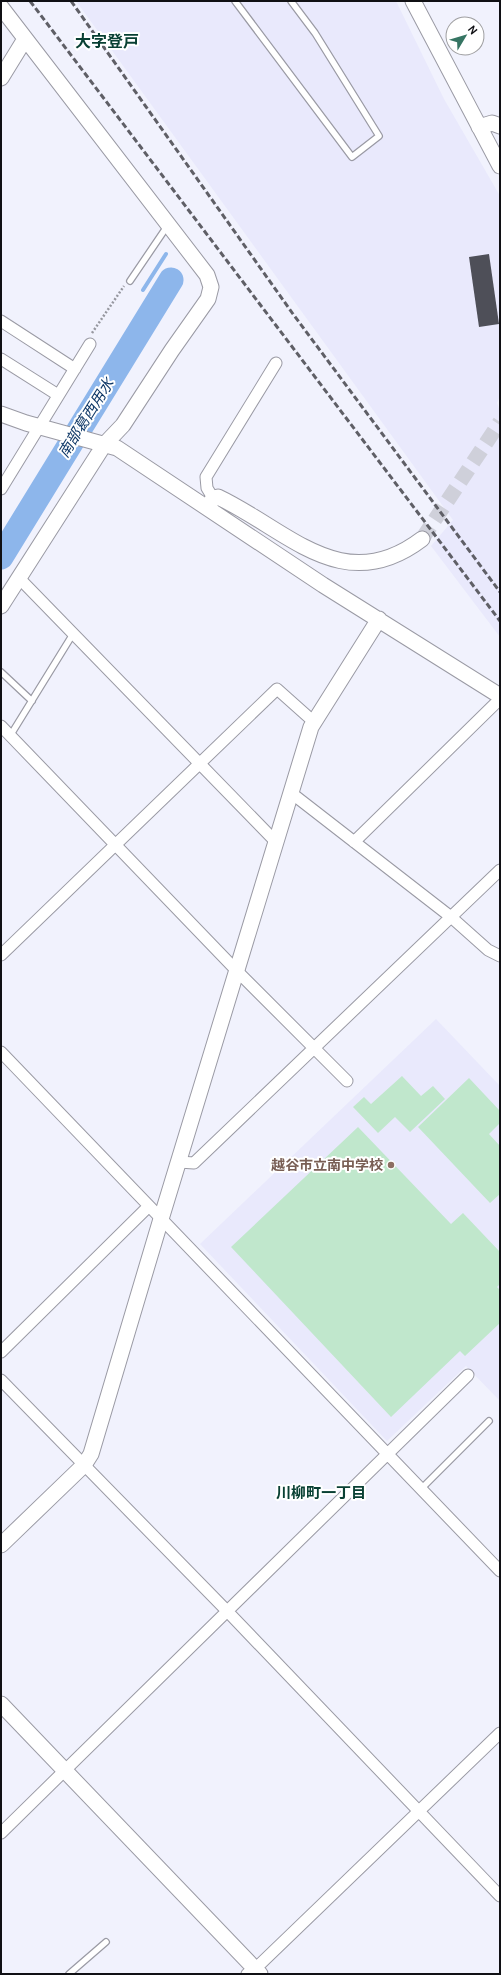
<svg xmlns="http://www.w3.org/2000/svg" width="501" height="1975" viewBox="0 0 501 1975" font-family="Cabin,'Noto Sans JP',sans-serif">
<rect width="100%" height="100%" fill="#f1f2fd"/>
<path fill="#e9e9fc" d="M76 1H396L444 99 500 196V396L497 403 500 411V637L431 546 453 520Z
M436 1019 500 1086V1401L466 1366 387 1441 200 1244Z"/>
<path fill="#c0e7cc" d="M402 1076 421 1096 433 1086 445 1099 410 1132 395 1117 378 1133 353 1107 364 1097 371 1104Z
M469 1078 500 1111V1123L489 1134 500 1146V1194L490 1203 418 1127Z
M358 1127 451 1224 463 1213 500 1252V1284L497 1287 500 1290V1323L465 1356 460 1351 391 1417 231 1247Z"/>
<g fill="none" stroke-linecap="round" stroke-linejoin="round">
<path stroke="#8db6eb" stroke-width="4" d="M143 290 166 254"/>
<path stroke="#8db6eb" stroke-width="25" d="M1 557 171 280"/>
</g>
<path fill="#4e4f58" d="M489 254 499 324 479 327 469 257Z"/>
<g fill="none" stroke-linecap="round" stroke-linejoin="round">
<path stroke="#cfd0da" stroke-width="15" stroke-dasharray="15 8" stroke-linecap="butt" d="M422 539 500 422"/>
<g stroke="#9a9aa4" stroke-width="8">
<path id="lane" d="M235 1 352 157 379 136 315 33 291 1
M130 281 168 225
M1 672 32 701
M10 736 73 634
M421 1489 489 1421
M69 1974 106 1942"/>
</g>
<g stroke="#9a9aa4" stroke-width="13">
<path id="street" d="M1 321 75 369
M1 359 58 395
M1 489 90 344
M213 498 207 488 206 477 276 363
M19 578 276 842
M1 726 236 970 347 1081
M290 792 451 917 488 950 500 956
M354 842 500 699
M1 955 277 689 314 722
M1 1052 500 1571
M179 1162 194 1163 500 870
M1 1352 149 1206
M1 1380 228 1612 500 1896
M1 1833 468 1375
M247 1974 255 1969 500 1733"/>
</g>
<g stroke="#9a9aa4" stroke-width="17">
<path id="secondary" d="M413 1 500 166
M1 7 207 275 211 287 208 299 172 350 123 425 104 445 1 606
M1 78 25 39
M479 127 492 123 500 126
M1 414 26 423 117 448 323 585 500 696
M208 508 213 498 218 497C288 530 343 599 422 539
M1 1545 84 1465 91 1454 161 1219 311 727 379 619
M1 1704 260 1974"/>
</g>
<path stroke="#96979f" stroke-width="2.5" stroke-dasharray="2 2" stroke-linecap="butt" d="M92 333 124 286"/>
<use href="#lane" stroke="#fff" stroke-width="5.5"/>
<use href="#street" stroke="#fff" stroke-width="11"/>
<use href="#secondary" stroke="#fff" stroke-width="15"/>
<path stroke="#5f5f66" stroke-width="3" stroke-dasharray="6 3" stroke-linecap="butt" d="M30 1 500 621
M71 1 293 314 500 592"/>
</g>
<circle fill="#8d6e63" stroke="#fff" stroke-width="1.5" cx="391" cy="1165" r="4"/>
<g text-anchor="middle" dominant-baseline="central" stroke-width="4" stroke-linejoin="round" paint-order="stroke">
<g font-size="14" font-weight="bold" fill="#785e54" stroke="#fff" text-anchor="end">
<text x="383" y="1165">越谷市立南中学校</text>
</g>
<g font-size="15" font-style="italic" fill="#0f3867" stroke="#fff">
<text transform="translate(86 418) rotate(-58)">南部葛西用水</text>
</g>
<g font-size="15" font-weight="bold" fill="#094033" stroke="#fff">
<text x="321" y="1493">川柳町一丁目</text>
</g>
<g font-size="16" font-weight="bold" fill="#094033" stroke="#fff">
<text x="107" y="41">大字登戸</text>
</g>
</g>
<rect width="501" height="1975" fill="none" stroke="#101014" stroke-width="4"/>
<g transform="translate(465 36) rotate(52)"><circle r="19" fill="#ffffff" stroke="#9f9fa1"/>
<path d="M0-3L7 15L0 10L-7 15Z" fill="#367563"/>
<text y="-6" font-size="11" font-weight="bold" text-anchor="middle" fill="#101014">N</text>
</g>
</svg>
